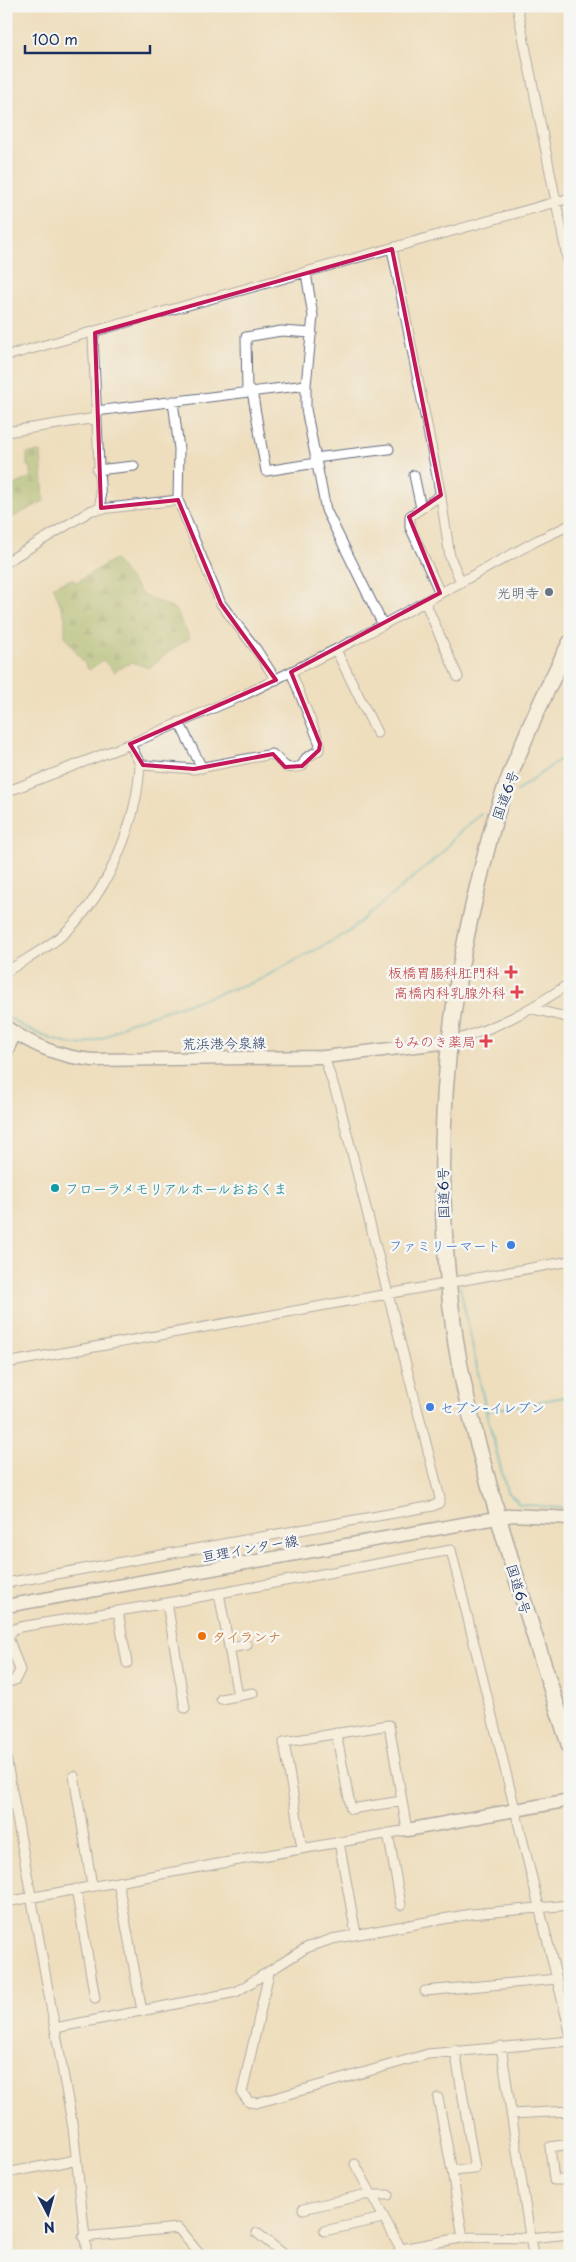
<svg xmlns="http://www.w3.org/2000/svg" width="576" height="2262" viewBox="0 0 576 2262" font-family="'Playpen Sans','Klee One',sans-serif">
<defs>
<pattern id="forest-firs" width="22" height="20" patternUnits="userSpaceOnUse" patternTransform="scale(1.25)"><rect width="22" height="20" fill="#96b76b"/><path d="M5 1l3.5 6h-7zM16 11l3.5 6h-7z" fill="#7a955b"/></pattern>
<pattern id="cemetery-stones" width="16" height="16" patternUnits="userSpaceOnUse" patternTransform="scale(1.25)"><rect width="16" height="16" fill="#bdd67b"/><path d="M2 7V4a2 2 0 0 1 4 0v3zM10 15v-3a2 2 0 0 1 4 0v3z" fill="#a2b86d"/></pattern>
</defs>
<rect width="100%" height="100%" fill="#f6f6f2"/>
<filter id="ink" filterUnits="userSpaceOnUse"><feTurbulence type="fractalNoise" baseFrequency=".02" numOctaves="2"/><feDisplacementMap in="SourceGraphic" scale="10" xChannelSelector="R" yChannelSelector="G"/><feConvolveMatrix kernelMatrix="1 2 1 2 8 2 1 2 1" color-interpolation-filters="sRGB"/></filter>
<filter id="wash" filterUnits="userSpaceOnUse"><feTurbulence type="fractalNoise" baseFrequency=".0096" numOctaves="4" result="noise"/><feDisplacementMap in="SourceGraphic" scale="20" xChannelSelector="R" yChannelSelector="G"/><feGaussianBlur stdDeviation="1.12" result="paint"/><feColorMatrix in="noise" values="0 0 0 0 0 0 0 0 0 0 0 0 0 0 0 0 0 1.4 0 .05"/><feComposite in="paint" operator="in"/></filter>
<g filter="url(#wash)">
<rect width="100%" height="100%" fill="#eedebe"/>
<path fill="url(#forest-firs)" stroke="#587364" d="M41 452 44 501 6 521V489L31 477V467L27 466V453Z
M114 559 143 595 175 609 190 638 170 651 149 668 132 662 114 672 103 660 89 670 65 637V617L53 586 72 579 77 582Z"/>
<path fill="url(#cemetery-stones)" stroke="#6c826c" d="M570 663V695L561 678Z"/>
<g fill="none" stroke-linecap="round" stroke-linejoin="round">
<path stroke="#3eaeb8" stroke-width="2.5" d="M538 203 551 199
M6 351 20 348
M517 791 570 752
M6 1016 27 1029 51 1039 73 1045 86 1044 104 1038 128 1023 257 981 347 933 441 854 457 835 481 814
M460 1287 487 1415 507 1492 516 1499 519 1504 570 1509
M486 1411 570 1396"/>
</g>
</g>
<g filter="url(#ink)">
<g fill="none" stroke-linecap="round" stroke-linejoin="round">
<g stroke="#656c80" stroke-width="11">
<path id="street" d="M517 6 570 272
M392 249 440 491 450 557 461 582
M306 273 313 316 306 385V409L326 510 383 625
M95 333 93 338 101 508
M6 356 570 198
M252 391 266 471 316 463
M247 392 246 337 281 331 312 333
M173 401 179 449 178 500
M96 411 306 385
M6 432 96 418
M315 458 389 449
M97 470 134 466
M414 475 421 508
M6 562 92 510 178 500 221 604 256 649 276 680
M440 593 410 527V516L441 495
M425 602 458 677
M336 650 377 733
M179 722 202 768
M130 744 139 762 143 765 194 769 272 754C286 764 281 771 302 766L306 758 319 750 320 744 291 672
M6 792 130 744 246 694 355 640 536 541 570 525
M6 972C27 958 52 946 69 929 110 889 138 819 140 763
M533 1009 570 1018
M449 1042C497 1028 529 1011 570 983
M6 1363 570 1261
M6 1583 433 1506 439 1503 440 1498 339 1102 324 1057
M219 1593 238 1696
M167 1603 185 1708
M118 1611 127 1663
M229 1648 247 1645
M6 1683 15 1680 20 1670 8 1637 14 1629 20 1627 167 1603 451 1550 570 2032
M221 1699 253 1693
M336 1733 351 1809 402 1801
M6 1757 73 2128 87 2256
M74 1776 92 1886
M388 1833 401 1905
M339 1842 356 1934
M118 1882 142 2011
M76 1889 95 1998
M6 1902 407 1830 389 1725 284 1742 302 1848
M269 1973 242 2093 249 2102 256 2103 282 2096 428 2054 570 2041
M425 1991 557 1979
M55 2028 236 1992 306 1948 332 1939 471 1914 570 1905
M501 2046 533 2256
M438 2098 452 2171 475 2169 455 2050
M511 2114 570 2111
M570 2144 550 2147 554 2180H570
M355 2164 401 2249
M452 2171 463 2238
M6 2173 76 2160
M303 2209 363 2195H388
M324 2231 383 2218
M257 2233 286 2256
M83 2237 178 2228 201 2256
M395 2256 401 2249 466 2237 530 2238 570 2234"/>
</g>
<g stroke="#656c80" stroke-width="15">
<path id="secondary" d="M6 1027C34 1046 59 1057 93 1060L324 1057 449 1042
M6 1052 15 1033
M6 1606 513 1515 570 1518
M407 1830 570 1800"/>
</g>
<g stroke="#656c80" stroke-width="18">
<path id="highway" d="M570 643C543 696 518 750 499 806 490 833 484 861 477 889 440 1038 433 1193 456 1344 466 1405 483 1464 500 1523 522 1598 546 1673 570 1747"/>
</g>
<use href="#street" stroke="#fff" stroke-width="9"/>
<use href="#secondary" stroke="#fff" stroke-width="12"/>
<use href="#highway" stroke="#fff" stroke-width="15"/>
</g>
</g>
<path d="M0 0H576V2262H0ZM392 249 441 495 409 517 440 593 291 672 320 744 319 750 302 766 285 767 273 754 194 769 143 765 130 744 276 680 221 604 178 500 101 508 95 333Z" fill="#eedebe" fill-opacity=".55" fill-rule="evenodd"/>
<path fill="none" stroke="#c2185b" stroke-width="4" stroke-linejoin="round" d="M392 249 441 495 409 517 440 593 291 672 320 744 319 750 302 766 285 767 273 754 194 769 143 765 130 744 276 680 221 604 178 500 101 508 95 333Z"/>
<circle fill="#6b7280" stroke="#f6f6f2" stroke-width="2" cx="549" cy="592" r="5"/>
<g fill="#e0444e" stroke="#f6f6f2" stroke-width="2">
<path d="M508.5 964.5h5v5h5v5h-5v5h-5v-5h-5v-5h5z"/>
<path d="M514.5 984.5h5v5h5v5h-5v5h-5v-5h-5v-5h5z"/>
<path d="M483.5 1033.5h5v5h5v5h-5v5h-5v-5h-5v-5h5z"/>
</g>
<circle fill="#0f9aa8" stroke="#f6f6f2" stroke-width="2" cx="55" cy="1188" r="5"/>
<g fill="#3f7fe0" stroke="#f6f6f2" stroke-width="2">
<circle cx="511" cy="1245" r="5"/>
<circle cx="430" cy="1407" r="5"/>
</g>
<circle fill="#e8710a" stroke="#f6f6f2" stroke-width="2" cx="202" cy="1636" r="5"/>
<g text-anchor="middle" dominant-baseline="central" stroke-width="5" stroke-linejoin="round" paint-order="stroke">
<g font-size="14" fill="#5b616d" stroke="#f6f6f2" text-anchor="end">
<text x="539" y="592">光明寺</text>
</g>
<g font-size="14" fill="#1b2f5e" stroke="#f6f6f2">
<text transform="translate(505 795) rotate(-70)">国道6号</text>
<text transform="translate(224 1043) rotate(-1)">荒浜港今泉線</text>
<text transform="translate(443 1193) rotate(-91)">国道6号</text>
<text transform="translate(250 1548) rotate(-10)">亘理インター線</text>
<text transform="translate(519 1589) rotate(73)">国道6号</text>
</g>
<g font-size="14" fill="#be3a42" stroke="#f6f6f2" text-anchor="end">
<text x="500" y="972">板橋胃腸科肛門科</text>
<text x="506" y="992">高橋内科乳腺外科</text>
<text x="476" y="1041">もみのき薬局</text>
</g>
<g font-size="14" fill="#0d838f" stroke="#f6f6f2" text-anchor="start">
<text x="65" y="1188">フローラメモリアルホールおおくま</text>
</g>
<g font-size="14" fill="#366cbe" stroke="#f6f6f2" text-anchor="end">
<text x="501" y="1245">ファミリーマート</text>
<text x="440" y="1407" text-anchor="start">セブン-イレブン</text>
</g>
<g font-size="14" fill="#c56008" stroke="#f6f6f2" text-anchor="start">
<text x="212" y="1636">タイランナ</text>
</g>
</g>
<rect width="576" height="2262" fill="none" stroke="#f6f6f2" stroke-width="25"/>
<g transform="translate(48 2214) rotate(174)" stroke="#f6f6f2" stroke-width="4" paint-order="stroke">
<path d="M0-4L9 19L0 12L-9 19Z" fill="#1b2f5e"/>
<text y="-8" font-size="14" font-weight="bold" text-anchor="middle" fill="#1b2f5e">N</text>
</g>
<path d="M25 45v8h125v-8" fill="none" stroke="#1b2f5e" stroke-width="2.5"/>
<text x="32" y="45" font-size="15" fill="#1b2f5e" stroke="#f6f6f2" stroke-width="4" paint-order="stroke">100 m</text>
</svg>
